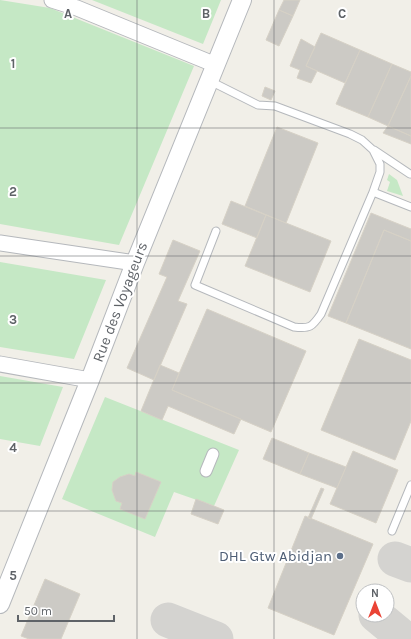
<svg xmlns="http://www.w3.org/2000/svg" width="411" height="639" viewBox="0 0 411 639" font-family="Karla,sans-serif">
<rect width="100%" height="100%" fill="#f1efe8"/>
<path fill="#c5e8c5" d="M0 0 50 8 194 66 119 245 0 224Z
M92 0H221L203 44Z
M389 174 397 180 403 196 387 191 390 182 387 180Z
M0 262 106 280 74 359 0 347Z
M0 376 63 387 40 446 0 439Z
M105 397 239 450 214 506 174 492 155 537 62 499Z"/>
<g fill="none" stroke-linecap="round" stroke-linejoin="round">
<path stroke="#d4d3d0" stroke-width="35" d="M395 559 411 565
M376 615 405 639
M168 620 216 639"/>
</g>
<path fill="#cccac5" stroke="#d6d1c6" d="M284 0H300L293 16 279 10Z
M279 10 293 16 279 46 266 40Z
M321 33 360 50 345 83 306 66Z
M301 39 315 47 306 66 317 71 311 83 297 78 300 70 290 66Z
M360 50 392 64 368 117 336 104Z
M392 64 411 72V76L388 126 368 117Z
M411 76V136L388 126Z
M265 87 275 91 271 100 262 96Z
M388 126 411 136V144L383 133Z
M277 127 318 143 286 223 245 206Z
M231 201 266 215 257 238 222 224Z
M371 213 411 229V241L384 230 346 323 328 316Z
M266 215 331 241 310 292 245 266Z
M384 230 411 241V349L346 323Z
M173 240 200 251 178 301 187 304 154 380 127 368 167 277 159 274Z
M207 309 306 351 271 432 172 390Z
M359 339 411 360V421L395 460 321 430Z
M160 365 179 373 172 390 241 419 234 434 168 406 162 420 141 411Z
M272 438 309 453 300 474 263 459Z
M353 451 398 470 376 523 330 504Z
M309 453 346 467 337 488 300 474Z
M136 472 161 482 145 519 120 509 122 503 116 501 112 490 113 482 120 477 129 474 135 476Z
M321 488 324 489 311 519 308 518Z
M196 499 224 510 218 524 191 514Z
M305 516 373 544 334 635 268 608Z
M45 579 80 594 61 639H29L21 636Z"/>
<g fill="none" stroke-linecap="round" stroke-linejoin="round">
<g stroke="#b5b8bc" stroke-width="9">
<path id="service" d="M210 81 258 105 275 106 350 134 362 140 373 150 380 164V172L373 192 321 314C312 327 310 329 294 327L195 285 216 231
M374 150 410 174
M373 192 411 207
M392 531 411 485"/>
</g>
<g stroke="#b5b8bc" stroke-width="13">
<path id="pedestrian" d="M206 471 213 454"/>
</g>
<g stroke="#b5b8bc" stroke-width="17">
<path id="minor" d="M52 0 77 8 216 65
M0 243 135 263
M0 364 90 380"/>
</g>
<g stroke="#b5b8bc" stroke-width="20">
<path id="tertiary" d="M0 604 90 380 135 263 242 0"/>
</g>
<use href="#service" stroke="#fff" stroke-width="7"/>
<use href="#pedestrian" stroke="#fff" stroke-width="11"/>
<use href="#minor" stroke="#fff" stroke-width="15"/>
<use href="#tertiary" stroke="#fff" stroke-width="18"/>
</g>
<path fill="none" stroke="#5f6368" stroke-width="1" stroke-opacity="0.55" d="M137 0V639M274 0V639M0 128H411M0 256H411M0 383H411M0 511H411"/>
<circle fill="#5c6f8a" stroke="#fff" stroke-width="1.5" cx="340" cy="556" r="4"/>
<g text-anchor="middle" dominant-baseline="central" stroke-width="4" stroke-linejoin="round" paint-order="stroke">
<g font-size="15" fill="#5f6368" stroke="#fff">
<text transform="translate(120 302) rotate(-69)">Rue des Voyageurs</text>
</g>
<g font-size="15" fill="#4e5e75" stroke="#fff" text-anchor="end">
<text x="332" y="556">DHL Gtw Abidjan</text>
</g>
</g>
<g font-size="13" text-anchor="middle" font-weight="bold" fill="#5f6368" stroke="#fff" stroke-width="4" stroke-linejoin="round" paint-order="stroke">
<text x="68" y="18">A</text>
<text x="206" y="18">B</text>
<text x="342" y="18">C</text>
<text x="13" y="68">1</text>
<text x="13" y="196">2</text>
<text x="13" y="324">3</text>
<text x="13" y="452">4</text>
<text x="13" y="580">5</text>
</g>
<g transform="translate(375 603)"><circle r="19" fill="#ffffff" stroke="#bfc1c3"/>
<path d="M0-3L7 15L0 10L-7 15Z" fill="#ea4335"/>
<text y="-6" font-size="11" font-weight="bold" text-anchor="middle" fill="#5f6368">N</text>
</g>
<path d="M18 615v6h96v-6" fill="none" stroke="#5f6368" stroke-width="2"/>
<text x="24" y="615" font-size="12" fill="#5f6368" stroke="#ffffff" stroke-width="3" paint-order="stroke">50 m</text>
</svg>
